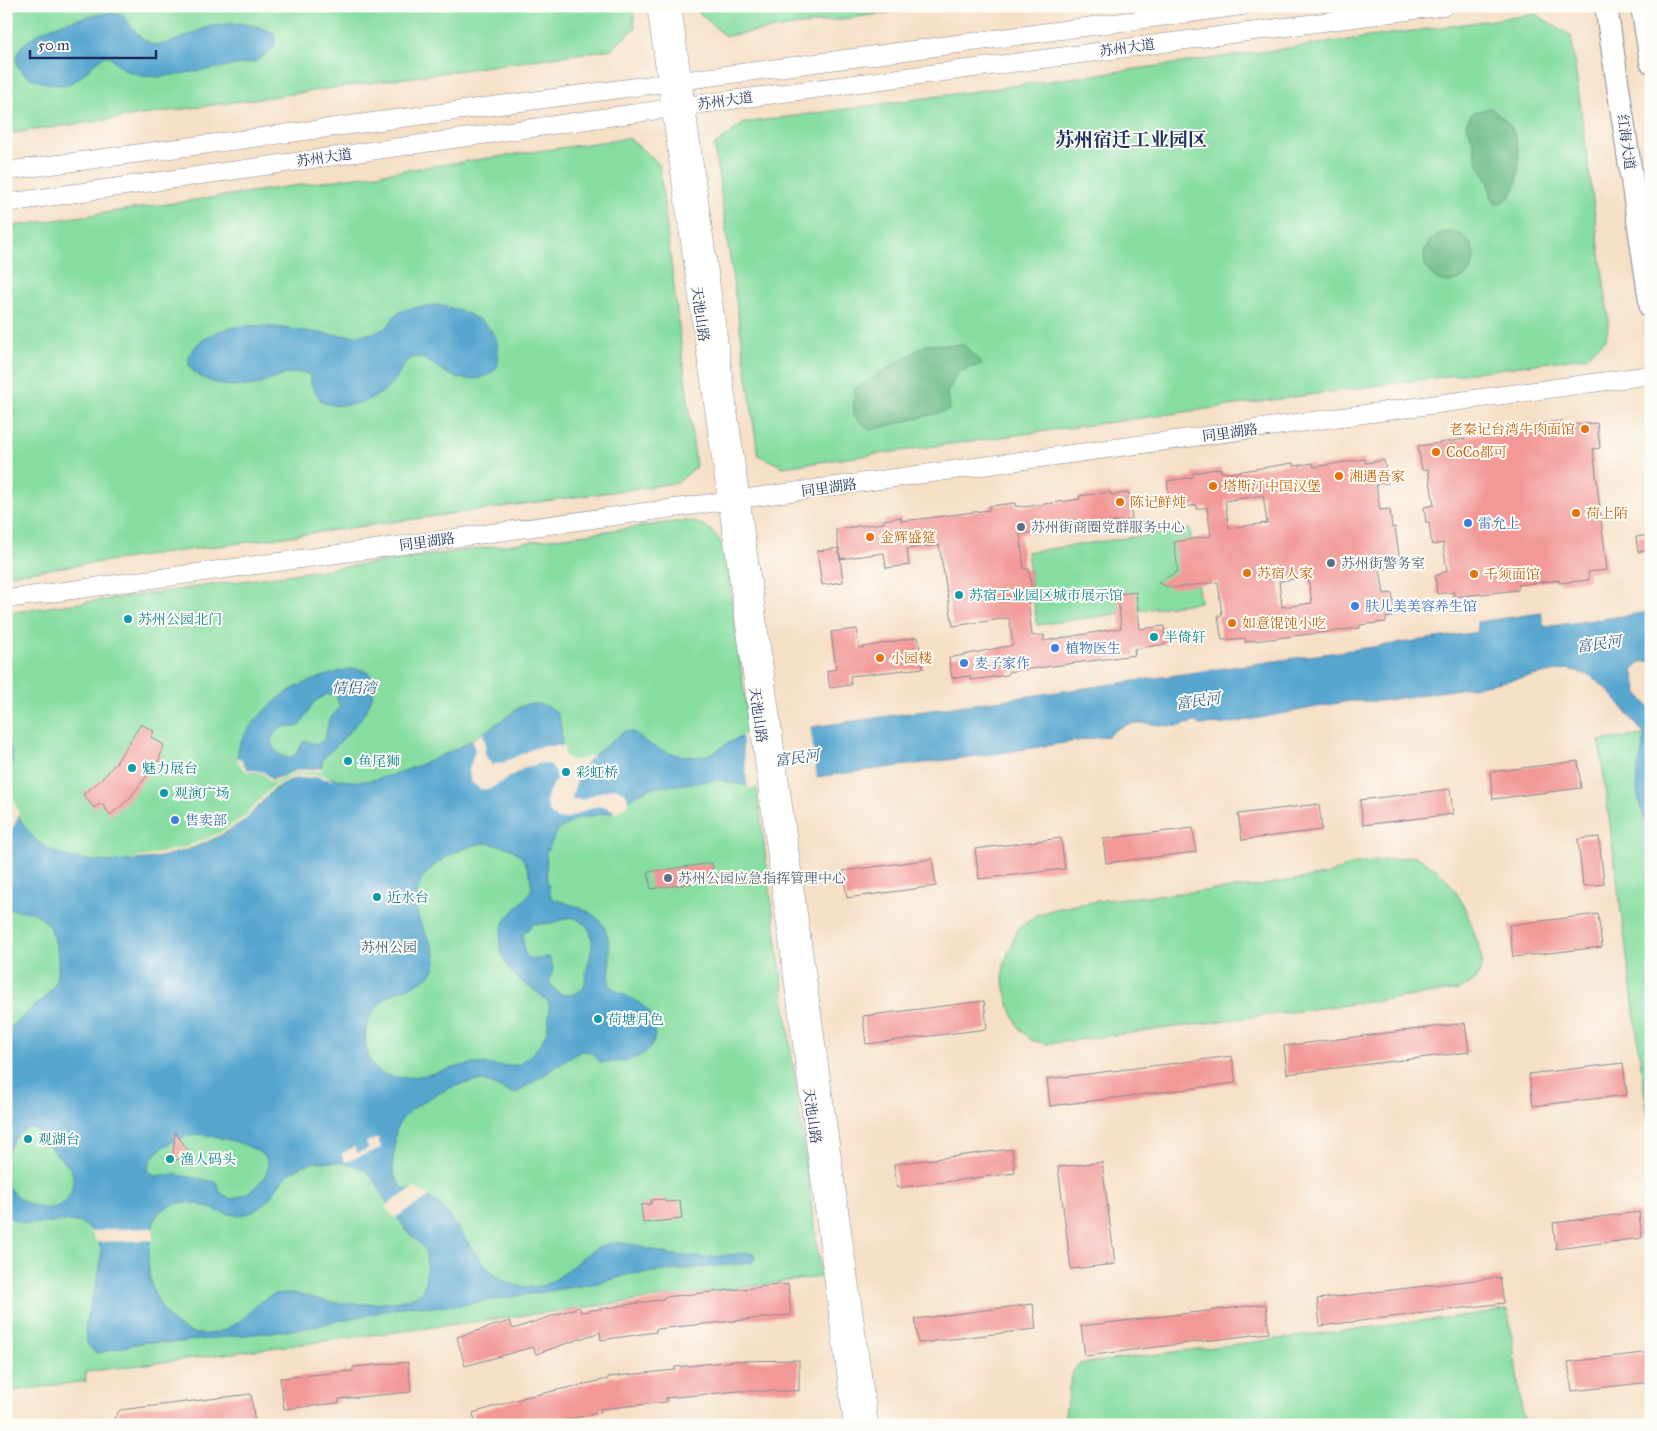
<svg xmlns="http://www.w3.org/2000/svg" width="1657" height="1431" viewBox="0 0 1657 1431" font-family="'IM FELL Great Primer','Noto Serif SC',serif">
<rect width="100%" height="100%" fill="#fdfcf7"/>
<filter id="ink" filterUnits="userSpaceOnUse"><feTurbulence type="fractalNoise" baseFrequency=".02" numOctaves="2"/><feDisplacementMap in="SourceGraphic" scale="10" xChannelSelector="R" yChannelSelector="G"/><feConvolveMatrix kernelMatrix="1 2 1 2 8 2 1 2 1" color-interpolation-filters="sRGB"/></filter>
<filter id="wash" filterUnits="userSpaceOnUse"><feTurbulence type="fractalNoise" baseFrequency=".0096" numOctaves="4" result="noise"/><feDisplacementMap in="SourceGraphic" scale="20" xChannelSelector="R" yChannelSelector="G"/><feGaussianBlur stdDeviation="1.12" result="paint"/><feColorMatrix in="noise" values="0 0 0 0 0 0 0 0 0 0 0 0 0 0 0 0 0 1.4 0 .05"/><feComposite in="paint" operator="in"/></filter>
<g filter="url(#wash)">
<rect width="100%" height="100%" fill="#f5dfc5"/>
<path fill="#86dda0" stroke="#50867f" d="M6 6H633L635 28 612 49 6 134Z
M698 6H934L725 36 698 12Z
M1536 14 1571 36 1609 321 1606 339 1586 357 783 467 758 455 714 146 744 123Z
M629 138 659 164 696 467 677 483 6 575V227Z
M682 521C705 521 719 533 726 555L821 1277 85 1372 86 1381 6 1392V613Z
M1190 529 1200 602 1037 625 1027 552Z
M1651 734V1142L1599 741Z
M1414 856C1449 871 1464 901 1475 936 1480 950 1486 964 1477 977 1474 983 1464 987 1458 990L1046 1044 1031 1040 1020 1029 1011 1011 1003 980 1004 964 1018 929 1036 915 1055 909 1104 900 1258 886 1325 875 1350 865Z
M1508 1310 1524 1425H1063L1072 1373 1079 1364Z"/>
<path fill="#6cbc86" stroke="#447672" d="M1491 108C1498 114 1507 120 1511 127 1522 145 1525 201 1496 204L1492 198 1488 180 1478 165 1473 141 1466 123 1473 113Z
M1424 257a25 25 0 1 1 50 0a25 25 0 1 1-50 0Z
M927 344 964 345 982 364 958 372 947 393 950 410 870 430 853 415 855 389Z"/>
<path fill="#54a5cf" stroke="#386a96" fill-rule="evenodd" d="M111 13 122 15 141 38 153 45 167 44 211 26 239 23 256 26 272 32 276 40 273 49 254 62 160 77 142 76 125 70 107 55C91 61 85 79 68 84 52 88 8 77 18 53 30 27 86 16 111 13Z
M435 305C454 307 481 316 492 332 498 339 498 349 498 358 499 368 493 374 483 377 446 388 432 353 413 358 400 362 400 376 392 384 376 401 343 411 322 402L311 385 310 375C294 368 278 378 263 383 242 389 212 387 194 372 187 366 187 355 193 349 235 301 316 344 368 334 375 332 385 330 389 325 392 321 393 316 398 313 409 307 423 307 435 305Z
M1651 612V661L1640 662 1633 670 1638 693 1651 710V837C1644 817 1635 797 1637 776 1638 761 1645 750 1644 734L1609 691 1591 676 1568 669 1490 684 1381 701H1349L1227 724 1200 725 1196 722C1188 723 1180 727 1172 726 1147 725 1129 716 1108 736L1000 753 747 786 719 780 651 788 631 798 612 812 576 819 558 830 546 853 547 881 551 898C589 911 610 913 610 959 611 968 608 977 610 986 622 996 639 999 649 1012 653 1018 655 1027 655 1034 653 1060 618 1064 599 1062L591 1052 581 1051 516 1093C502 1092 492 1080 477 1081 454 1083 405 1106 397 1128 393 1137 396 1146 394 1154 391 1167 393 1179 404 1189 460 1193 464 1270 515 1285 559 1298 573 1252 608 1244 628 1240 642 1248 660 1252 671 1255 683 1256 694 1257 711 1259 730 1254 747 1253L754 1254 755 1259 751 1263 631 1274 598 1283 461 1305 431 1307 414 1305 300 1329 169 1343 146 1342 97 1353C65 1338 111 1274 99 1243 83 1198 34 1241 6 1214V1183C20 1210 69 1223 73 1182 75 1168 64 1163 56 1154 50 1148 46 1139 40 1132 24 1117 9 1146 6 1158V1032C18 1017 45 1001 53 987 64 967 57 925 36 914 26 909 17 911 6 909V740C18 756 8 773 10 791 12 810 29 837 45 847 88 874 183 860 223 834 233 827 245 819 254 811 266 799 273 786 290 780 313 771 340 783 365 781 391 778 417 766 440 756 463 747 485 732 505 718 511 714 517 708 524 705 529 703 538 704 543 705 564 710 561 728 562 744 562 750 566 757 568 762L588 760 625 731C638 731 641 740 651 745 668 755 696 762 715 752 726 745 726 742 742 737L1478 632 1477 622 1541 613 1544 627ZM482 843C515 845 528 854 532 888 526 902 514 908 506 920 493 941 503 968 522 982 532 989 541 994 549 1003 550 1012 549 1021 547 1030 545 1040 529 1060 519 1064 503 1069 489 1063 474 1064 447 1066 388 1095 371 1062 357 1034 369 1005 396 992 412 985 442 978 435 954 431 940 420 928 417 913 408 872 450 851 482 843ZM570 917C609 927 584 962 585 986 577 995 567 998 557 992L549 981 553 969 550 958 547 957C524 965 523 953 523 934L533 924 552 923ZM196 1134C215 1136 242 1141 259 1152 285 1168 248 1198 230 1199L220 1192 216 1182 173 1174 154 1176 148 1170C151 1148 177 1138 196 1134ZM317 1162C342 1162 366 1162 379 1188 384 1197 388 1205 395 1214 399 1220 404 1226 408 1232 413 1239 420 1241 424 1249 427 1255 427 1265 426 1272 426 1279 426 1288 420 1293 404 1306 357 1304 337 1303 317 1301 293 1288 273 1295 259 1299 251 1313 240 1321 208 1344 175 1337 158 1301 148 1281 146 1260 151 1238 154 1219 155 1210 175 1204 202 1196 223 1222 249 1213 281 1201 272 1170 317 1162Z
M349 669C359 669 369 669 372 679 381 708 340 740 323 759L321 768 293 771 272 780 267 774C261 773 253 773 248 770 215 751 272 702 288 692 307 680 328 675 349 669ZM327 694 336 695 340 707 329 720 325 739 318 744 304 741 295 755 288 758C282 757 278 753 274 749 266 739 277 727 288 726 293 725 295 728 300 726L314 702Z"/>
<path fill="#f5dfc5" d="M810 725 817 779 748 788 742 735Z
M483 733 485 741V755L492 765 504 762 535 748 546 746H564L565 755 569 759 578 760 595 755 588 760 578 777 572 795V799L583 800 597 793 615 788 626 793 629 803 615 814 613 810 603 806 593 807 566 819H557L549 812 546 802 549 791 556 780V774L551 765 542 763 526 767 490 789H480L471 782 469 770 475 750 472 740Z
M239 757 247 769 264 772 272 780 298 770 321 768 322 771 294 773 271 783 264 774 246 771 240 765 237 760Z
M304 774 323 775 335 781 317 777 291 779 274 788 246 819 222 834 188 849 158 857 129 860 187 847 221 832 244 817 273 786 290 777Z
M10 791 19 814 6 843V810Z
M378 1138 381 1148 345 1162 341 1154 354 1147 357 1153 368 1149 366 1142Z
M414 1188 430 1196 395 1218 385 1206Z
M153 1228V1240L97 1242 91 1232 110 1229Z"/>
<g id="blocks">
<path fill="#f29896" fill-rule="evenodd" d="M1563 421V425L1597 423 1600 448 1593 449 1607 570 1588 572 1589 580 1559 583V580L1518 585V590L1454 597V592L1437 594 1435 576 1447 571 1443 543 1432 545 1429 523H1426L1424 507 1434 505 1428 469 1422 470 1418 446 1465 439V436Z
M1365 459 1366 463 1384 460 1388 483 1376 484 1380 510 1390 509 1392 528 1395 527 1401 567 1380 569 1384 594 1392 593 1395 616 1386 618V622L1360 625V628L1245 642V638L1222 640 1218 616 1222 615 1218 582 1172 588 1158 583 1178 571 1174 542 1211 536 1207 507 1197 509V505L1171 509 1167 481 1193 477V473L1221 468V472L1230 473 1293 463 1294 466 1313 463 1314 467ZM1263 495 1267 523 1229 528 1225 501ZM1308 577 1312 603 1282 607 1279 581Z
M1110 492 1111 495 1129 493 1132 520 1020 534 1024 569H1029L1033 598 1028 599 1032 636 1044 635V641L1121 628 1118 594 1136 592 1140 629 1164 626 1166 644 1134 649 1135 655 1008 672V675L971 680 970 676 952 678 949 658 1013 645 1009 618 953 626 939 545 907 549 909 565 886 568 884 553 840 559 836 529 884 523V520L901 517V521L928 518 989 510V506L1015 503V506L1024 507 1080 499 1079 496Z
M1651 535V550L1638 552 1636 537Z
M839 548 843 582 822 585 817 551Z
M857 629 859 648 918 637 923 668 850 676 851 685 830 688 827 671 836 669 831 632Z
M141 724 154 731 151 737 164 745 159 760 128 800 110 815 101 803 94 808 83 794 101 780 116 763Z
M1578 761 1581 788 1493 799 1490 772Z
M1450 789 1453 814 1363 825 1360 800Z
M1319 804 1322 830 1242 840 1238 814Z
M1193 828 1196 852 1106 863 1103 839Z
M1599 837 1604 884 1583 886 1578 839Z
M1061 838 1065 869 979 879 975 849Z
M932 859 936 886 847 898 843 871Z
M712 863 714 880 651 889 648 872Z
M1598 914 1602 947 1513 957 1509 925Z
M984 1001 987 1029 866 1044 863 1016Z
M1465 1023 1469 1052 1287 1074 1284 1046Z
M1232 1056 1236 1083 1050 1106 1047 1079Z
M1623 1063 1627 1095 1533 1106 1529 1074Z
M175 1132 189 1152 172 1163Z
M1012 1149 1015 1173 897 1188 894 1164Z
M1102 1162 1115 1264 1071 1269 1058 1167Z
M665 1199V1202L680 1201 682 1219 643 1223 641 1205 651 1204V1200Z
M1639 1212 1642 1238 1556 1249 1553 1223Z
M1500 1277 1504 1303 1320 1326 1317 1299Z
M788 1284 791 1315 656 1329V1332L601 1340 600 1332 536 1354 533 1347 465 1366 457 1337 510 1321 513 1329 579 1307 581 1312 664 1299V1297Z
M1033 1304 1036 1329 918 1343 915 1319Z
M1266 1304 1269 1333 1085 1356 1081 1326Z
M1651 1352V1382L1572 1391 1568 1362Z
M799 1360V1391H739L666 1398 667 1402 600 1409 601 1412 547 1425H476L473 1413 526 1397 608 1379V1377L675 1370V1367L736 1361Z
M408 1362 411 1392 339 1399V1403L284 1409 280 1378 353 1371V1367Z
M251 1394 255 1425H109L120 1410Z"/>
</g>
</g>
<g filter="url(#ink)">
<use href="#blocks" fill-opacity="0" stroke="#888792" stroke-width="1"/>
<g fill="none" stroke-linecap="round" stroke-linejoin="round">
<g stroke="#888792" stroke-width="19">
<path id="minor" d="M656 6 756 701 853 1425
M672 6 869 1425
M6 171 1242 6
M6 203 686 106 1445 6
M6 599 1651 375"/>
</g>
<g stroke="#888792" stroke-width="24">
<path id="major" d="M1606 6 1651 308
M1642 6 1651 62"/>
</g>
<use href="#minor" stroke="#fff" stroke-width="18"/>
<use href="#major" stroke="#fff" stroke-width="22"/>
</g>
</g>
<g fill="#e8710a" stroke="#fdfcf7" stroke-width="2">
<circle cx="1585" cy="429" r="5"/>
<circle cx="1436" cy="452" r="5"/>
<circle cx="1339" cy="476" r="5"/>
<circle cx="1213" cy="486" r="5"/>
<circle cx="1120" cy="502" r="5"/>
<circle cx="1576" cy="513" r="5"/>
<circle cx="870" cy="537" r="5"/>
<circle cx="1247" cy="573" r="5"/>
<circle cx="1474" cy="574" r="5"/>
<circle cx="1232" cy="623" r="5"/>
<circle cx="880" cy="658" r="5"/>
</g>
<g fill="#3f7fe0" stroke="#fdfcf7" stroke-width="2">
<circle cx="1468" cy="523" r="5"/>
<circle cx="1355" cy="606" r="5"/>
<circle cx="1055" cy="648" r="5"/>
<circle cx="964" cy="663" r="5"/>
<circle cx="175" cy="820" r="5"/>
</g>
<g fill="#5c6f8a" stroke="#fdfcf7" stroke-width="2">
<circle cx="1021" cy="527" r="5"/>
<circle cx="1331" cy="563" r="5"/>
<circle cx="668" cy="878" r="5"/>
</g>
<g fill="#0f9aa8" stroke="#fdfcf7" stroke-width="2">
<circle cx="959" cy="595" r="5"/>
<circle cx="128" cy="619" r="5"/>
<circle cx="1154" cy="637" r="5"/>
<circle cx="348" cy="761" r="5"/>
<circle cx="132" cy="768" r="5"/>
<circle cx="566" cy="772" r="5"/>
<circle cx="164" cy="793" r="5"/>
<circle cx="377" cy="897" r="5"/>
<circle cx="598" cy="1019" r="5"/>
<circle cx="28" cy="1139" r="5"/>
<circle cx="170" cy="1159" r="5"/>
</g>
<g text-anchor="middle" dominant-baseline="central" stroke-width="4" stroke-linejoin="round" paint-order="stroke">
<g font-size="14" fill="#1b2f5e" stroke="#fdfcf7">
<text transform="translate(1127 48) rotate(-8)">苏州大道</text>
<text transform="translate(725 101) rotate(-8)">苏州大道</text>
<text transform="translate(1626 142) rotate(82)">红海大道</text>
<text transform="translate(324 158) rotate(-8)">苏州大道</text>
<text transform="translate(700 314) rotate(82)">天池山路</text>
<text transform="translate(1230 433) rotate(-8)">同里湖路</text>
<text transform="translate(829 488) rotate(-8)">同里湖路</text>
<text transform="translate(427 542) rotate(-8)">同里湖路</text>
<text transform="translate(758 715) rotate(82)">天池山路</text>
<text transform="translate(812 1116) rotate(82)">天池山路</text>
</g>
<g font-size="14" fill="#c56008" stroke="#fdfcf7" text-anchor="start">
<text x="1575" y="429" text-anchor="end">老秦记台湾牛肉面馆</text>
<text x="1446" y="452">CoCo都可</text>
<text x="1349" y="476">湘遇吾家</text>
<text x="1223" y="486">塔斯汀中国汉堡</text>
<text x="1130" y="502">陈记鲜炖</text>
<text x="1586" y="513">荷上陌</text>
<text x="880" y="537">金辉盛筵</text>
<text x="1257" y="573">苏宿人家</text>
<text x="1484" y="574">千须面馆</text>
<text x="1242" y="623">如意馄饨小吃</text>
<text x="890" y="658">小园楼</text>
</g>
<g font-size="14" fill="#366cbe" stroke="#fdfcf7" text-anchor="start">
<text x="1478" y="523">雷允上</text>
<text x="1365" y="606">肤儿美美容养生馆</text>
<text x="1065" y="648">植物医生</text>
<text x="974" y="663">麦子家作</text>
<text x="185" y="820">售卖部</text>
</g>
<g font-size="14" fill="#4e5e75" stroke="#fdfcf7" text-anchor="start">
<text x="1031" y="527">苏州街商圈党群服务中心</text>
<text x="1341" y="563">苏州街警务室</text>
<text x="678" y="878">苏州公园应急指挥管理中心</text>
</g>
<g font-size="14" fill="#0d838f" stroke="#fdfcf7" text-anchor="start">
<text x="969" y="595">苏宿工业园区城市展示馆</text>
<text x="138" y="619">苏州公园北门</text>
<text x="1164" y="637">半倚轩</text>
<text x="358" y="761">鱼尾狮</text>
<text x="142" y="768">魅力展台</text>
<text x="576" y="772">彩虹桥</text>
<text x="174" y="793">观演广场</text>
<text x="387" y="897">近水台</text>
<text x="608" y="1019">荷塘月色</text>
<text x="38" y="1139">观湖台</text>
<text x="180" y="1159">渔人码头</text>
</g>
<g font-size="14" fill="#365a6e" stroke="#fdfcf7">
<text x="389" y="947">苏州公园</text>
</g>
<g font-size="15" font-style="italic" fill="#325e8b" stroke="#fdfcf7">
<text transform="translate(1599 644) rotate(-8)">富民河</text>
<text x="354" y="688">情侣湾</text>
<text transform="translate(1198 701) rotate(-8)">富民河</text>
<text transform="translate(797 758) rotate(-8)">富民河</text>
</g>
<g font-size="19" font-weight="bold" fill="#1b2f5e" stroke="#fdfcf7">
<text x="1131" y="139">苏州宿迁工业园区</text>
</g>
</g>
<rect width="1657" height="1431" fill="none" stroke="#fdfcf7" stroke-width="25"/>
<path d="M30 50v8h126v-8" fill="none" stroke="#1b2f5e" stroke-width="2.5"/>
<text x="38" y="50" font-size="15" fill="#1b2f5e" stroke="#fdfcf7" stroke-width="4" paint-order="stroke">50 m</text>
</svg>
